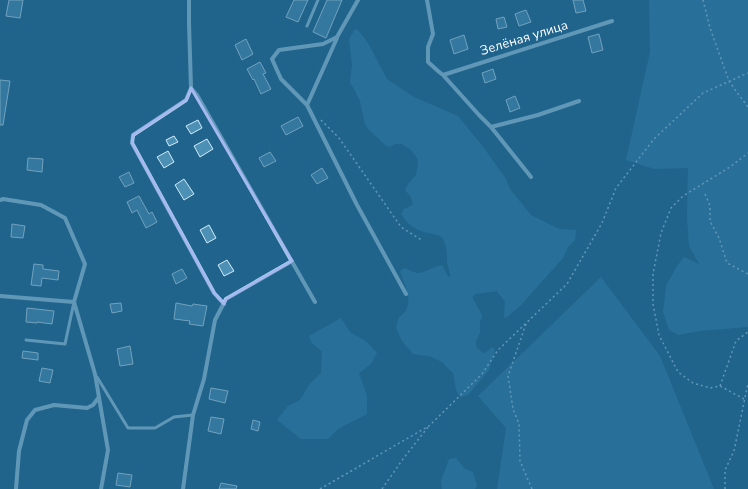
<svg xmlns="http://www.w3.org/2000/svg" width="748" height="489" viewBox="0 0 748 489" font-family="'Nunito Sans',sans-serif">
<rect width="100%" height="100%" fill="#20648d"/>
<path fill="#317ea8" d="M649 0H748V327L699 331 679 335 669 330 663 312 666 286 677 266 684 257 699 264 689 246 687 216 688 168 654 169 626 160 650 52Z
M355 29 359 31 368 43 387 79 414 97 458 116 484 148 506 179 510 189 531 215 559 229 576 230 575 240 568 247 563 258 521 305 506 318 504 317 505 302 497 291 476 294 472 297 482 315V319L480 320V333L476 341V347L483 353 486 352 492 347 495 350 489 370 468 395 460 397 456 390 453 373 442 362 429 356 413 354 402 341 396 328 399 317C416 306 406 287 400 272L401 270 405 268C417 275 420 274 433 268 436 267 438 266 442 265L448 276 450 277C451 272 448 268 447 262 447 255 447 241 440 236 437 234 431 234 428 233 416 231 407 224 401 214L404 209 413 205 411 197 405 190 408 184 416 175 418 164 417 158 411 150 402 144H396L389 147 385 145 368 129 365 124 360 101 354 89 350 83 352 65 349 39Z
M601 277 660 356 714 489H497L506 428 478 396Z
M341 318 350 332 367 342 377 353 370 365 359 373 367 396V414L338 429 328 439H301L277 420 288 406 300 400 309 385 321 373 322 352 312 343 309 336Z
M456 458 464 468 473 472 477 486 475 489H442L441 481 449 459Z"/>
<path fill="#4d90b6" stroke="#d3ebf9" d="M9 0H23L20 18 6 16Z
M294 0H308L298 22 286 17Z
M327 0H342L326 38 313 32Z
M573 0H583L586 11 576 13Z
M526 10 531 22 519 26 515 14Z
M504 17 507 27 498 29 496 19Z
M599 34 603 50 592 53 588 37Z
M464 35 468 49 454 54 450 40Z
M246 39 253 54 242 60 235 45Z
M260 62 266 73 263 74 271 89 261 94 254 79 253 80 247 69Z
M493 69 496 79 485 83 482 73Z
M0 80 10 81 3 125H0Z
M515 96 520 108 510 112 506 100Z
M298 117 303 126 286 135 281 126Z
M198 120 202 128 191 134 186 126Z
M174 136 178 142 169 146 166 140Z
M207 139 213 149 200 157 194 146Z
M168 151 174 162 164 168 157 157Z
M270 152 276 161 264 167 259 158Z
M28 158 43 159 42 172 27 170Z
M322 168 328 178 317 184 311 175Z
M129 172 134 183 125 187 119 177Z
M184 179 194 194 184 200 175 185Z
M139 196 149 214 152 212 157 222 146 228 137 210 132 213 127 202Z
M12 224 25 226 23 238 11 237Z
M209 225 216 238 207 243 200 230Z
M227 260 234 271 224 276 218 265Z
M34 264 43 265V269L59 271 58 280 42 278 41 286 31 285Z
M182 269 187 278 176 284 172 274Z
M121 303 122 311 112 313 110 304Z
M176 303 192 306 193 304 207 306 203 326 189 324 190 321 174 319Z
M27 308 54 311 52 324 37 322V323L26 322Z
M130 346 133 364 120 366 117 349Z
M23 351 38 353V360L22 358Z
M42 368 53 370 50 383 39 381Z
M211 388 228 391 225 403 209 399Z
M211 417 224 419 221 434 208 431Z
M253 420 260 422 258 431 251 429Z
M118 473 132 475 130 487 116 485Z
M221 483 237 486 236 489H219Z"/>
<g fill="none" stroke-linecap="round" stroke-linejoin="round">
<path stroke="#aed6ec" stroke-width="1.5" stroke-dasharray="2 3" stroke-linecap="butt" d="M703 0 710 28 729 81 736 91 748 107
M321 120 339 138 401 227 423 241
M705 194 710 206V221L719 238 727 263 748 274
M526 324 508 376 513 409 519 424 520 461 532 489
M720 386 736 341 748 332
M744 399 720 386 710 388 693 383 678 372 659 335 653 304V274L661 233 671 208 683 196 730 167 748 153
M320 489 429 426 482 374 498 350 567 284 602 223 616 188 654 139 703 93 748 73
M382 489 403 459 428 427
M725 489V470L734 451 748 383"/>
<path stroke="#aed6ec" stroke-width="3" d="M307 26 318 0
M26 340 65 344 74 302
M97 377 128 428H155L174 417 193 415"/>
<path stroke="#aed6ec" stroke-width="4" d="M189 0V23L191 88 186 100 133 135 132 143 214 293 224 304
M358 0 337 37 323 44 279 50 272 59 281 79 307 105 357 205 406 294
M427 0 433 34 428 47V62L438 71 443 75 479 115 491 127 538 115 579 101
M443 75 612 21
M191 88 197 95 315 302
M307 105 337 38
M491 127 531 177
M0 200 3 199 41 205 65 218 85 264 74 302
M0 296 74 302
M74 302 95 374 108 450 101 489
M16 489 19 451 27 420 35 410 54 405 87 408 93 405 99 397
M183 489 193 415 204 379 215 320 226 299 292 261"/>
</g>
<path d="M0 0H748V489H0ZM191 88 292 261 226 299 224 304 214 293 132 143 133 135 186 100Z" fill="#20648d" fill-opacity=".55" fill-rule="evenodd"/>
<path fill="none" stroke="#a5b8ef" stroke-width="3" stroke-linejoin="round" d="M191 88 292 261 226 299 224 304 214 293 132 143 133 135 186 100Z"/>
<g text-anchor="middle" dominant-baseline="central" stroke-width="4" stroke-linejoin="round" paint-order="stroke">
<g font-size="13" fill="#fff" stroke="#20648d">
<text transform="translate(524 38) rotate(-17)">Зелёная улица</text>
</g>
</g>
</svg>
